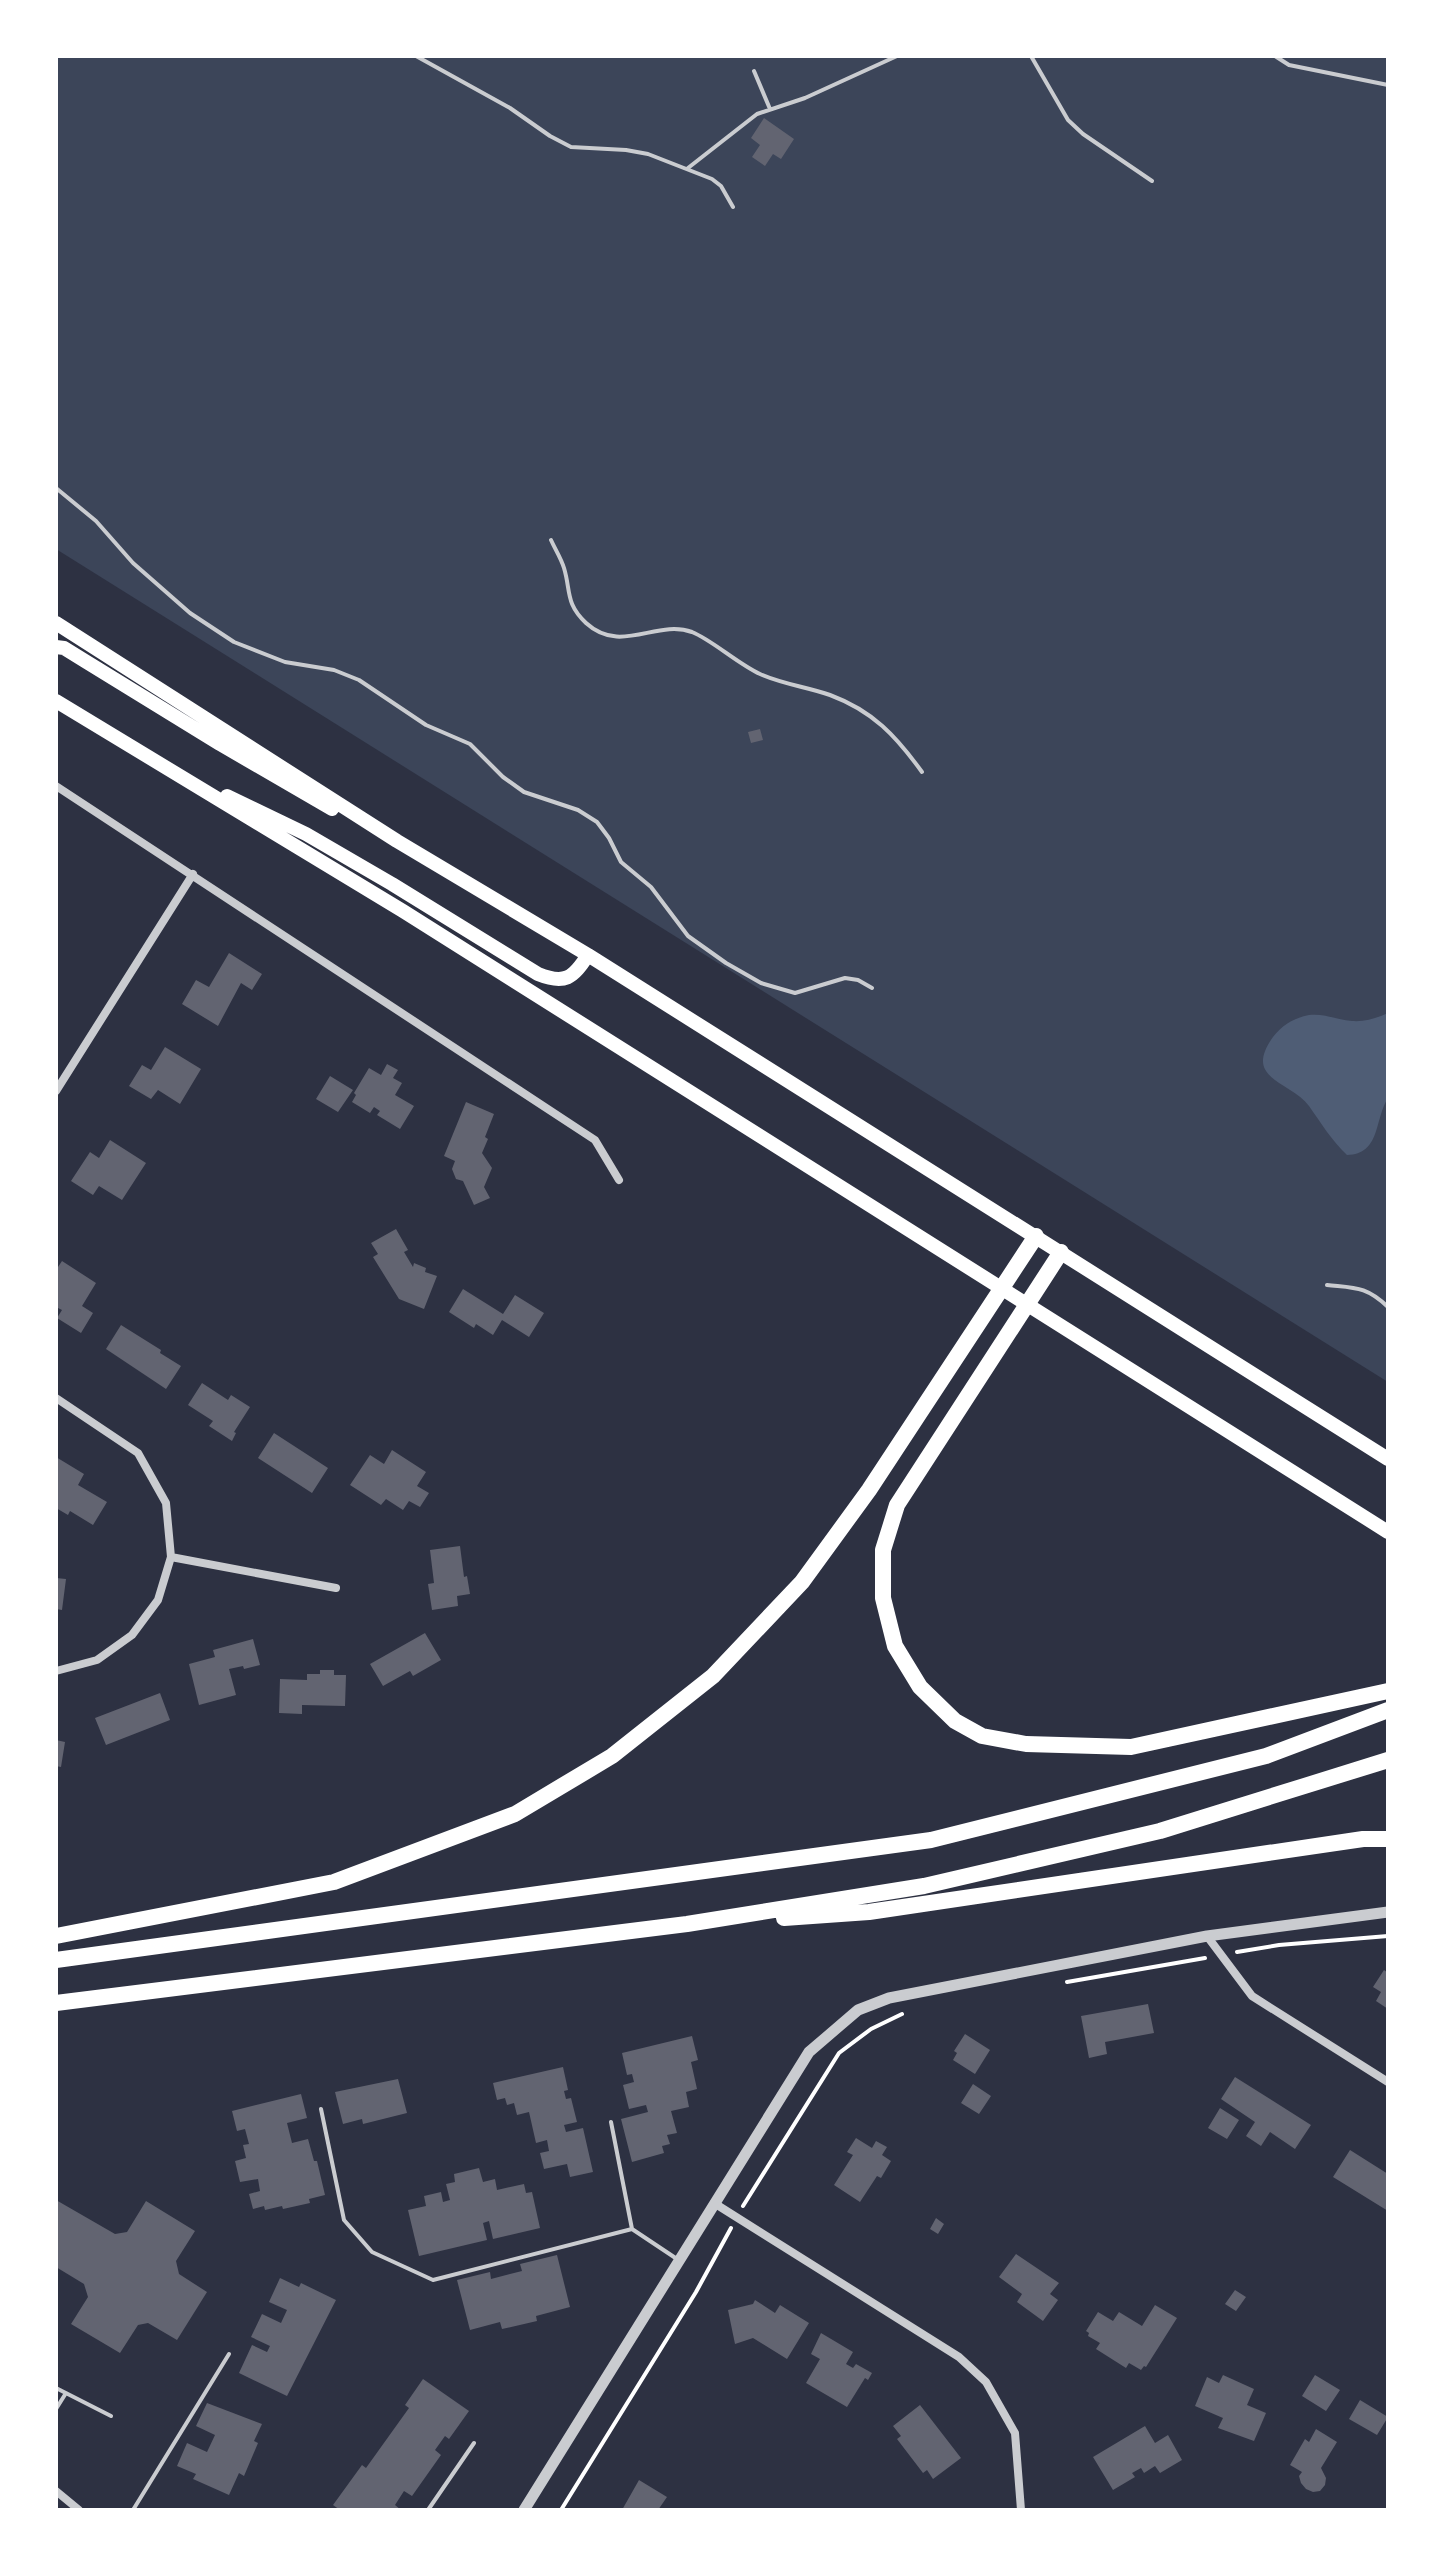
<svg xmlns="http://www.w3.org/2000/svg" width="1444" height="2566" viewBox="0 0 1444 2566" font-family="'Alegreya Sans',sans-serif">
<rect width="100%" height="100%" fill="#2d3142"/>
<path fill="#3c4559" d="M56 56H1388V1382L56 549Z"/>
<path fill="#4f5d75" d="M1388 1013V1098C1374 1120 1381 1154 1347 1155 1332 1141 1321 1123 1309 1106 1291 1081 1242 1080 1273 1037 1282 1025 1294 1018 1309 1015 1324 1013 1338 1020 1352 1021 1365 1022 1377 1018 1388 1013Z"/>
<path fill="#626471" d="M764 118 794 139 781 159 773 154 765 166 752 157 760 145 751 138Z
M760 729 763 740 751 743 748 732Z
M229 953 262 974 252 990 241 983 218 1026 182 1004 196 980 209 987Z
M165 1047 201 1069 180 1104 158 1090 151 1099 129 1086 142 1065 151 1070Z
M387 1064 398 1070 393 1078 402 1083 395 1095 414 1106 400 1129 377 1115 380 1111 374 1107 370 1113 352 1102 356 1095 354 1093 369 1068 381 1075Z
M330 1076 353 1090 338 1112 316 1099Z
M466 1102 494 1114 485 1137 488 1139 482 1153 492 1168 484 1187 490 1198 474 1205 463 1181 456 1179 452 1169 455 1161 444 1156Z
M110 1140 146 1163 122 1200 99 1186 93 1195 71 1181 90 1152 99 1158Z
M396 1229 408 1250 404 1252 413 1267 414 1263 426 1268 425 1272 437 1276 424 1309 399 1299 373 1257 378 1254 371 1243Z
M62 1261 96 1283 82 1306 93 1313 81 1333 57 1318 62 1310 56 1307V1270Z
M463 1289 503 1314 515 1295 544 1313 529 1337 502 1320 493 1335 476 1324 474 1328 449 1312Z
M121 1325 161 1350 160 1353 181 1366 166 1389 106 1349Z
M202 1383 228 1400 231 1395 250 1407 234 1432 236 1433 232 1441 209 1426 213 1421 188 1405Z
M274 1433 328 1468 312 1493 258 1458Z
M392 1450 426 1472 417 1486 429 1493 420 1507 409 1501 403 1510 386 1499 381 1505 350 1485 370 1455 384 1464Z
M56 1457 84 1474 78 1485 107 1502 93 1525 70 1511 68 1515 56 1508Z
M460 1546 464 1577 467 1576 470 1594 457 1596 458 1606 432 1610 428 1584 434 1583 430 1550Z
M56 1578 66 1579 62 1610 56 1609Z
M425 1633 441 1660 413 1676 410 1671 383 1686 370 1664Z
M253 1639 260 1665 244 1669 243 1666 229 1669 236 1695 199 1705 189 1664 215 1657 213 1650Z
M320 1670H334V1675H346L345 1706 302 1705V1714L279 1713 280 1679 307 1680V1674H320Z
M160 1693 170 1720 106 1745 95 1718Z
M56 1740 65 1742 61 1767 56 1766Z
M1384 1970 1388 1973V2009L1376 2001 1381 1992 1373 1987Z
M1148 2004 1154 2033 1105 2042 1107 2054 1089 2058 1081 2016Z
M965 2034 990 2050 975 2074 953 2060 957 2053 954 2051Z
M692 2036 698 2060 691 2062 697 2089 686 2092 689 2107 671 2111 677 2133 667 2135 670 2144 662 2146 664 2153 632 2162 621 2119 648 2112 646 2105 629 2109 623 2085 634 2082 632 2074 627 2075 622 2053Z
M563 2067 568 2090 564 2091 566 2099 571 2098 577 2122 564 2125 566 2132 583 2128 593 2172 570 2177 567 2164 544 2169 540 2153 549 2151 547 2140 536 2143 529 2112 517 2115 514 2103 507 2105 505 2098 497 2100 493 2083Z
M1235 2077 1311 2125 1295 2149 1270 2132 1261 2146 1246 2136 1255 2122 1221 2099Z
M398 2079 407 2113 363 2124 362 2119 343 2124 335 2092Z
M973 2084 991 2096 979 2114 961 2103Z
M301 2094 307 2118 287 2123 292 2143 308 2139 314 2161H317L325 2195 309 2199 310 2203 283 2209 282 2206 265 2210 264 2206 253 2209 249 2194 260 2191 258 2179 240 2182 235 2161 246 2158 243 2145 249 2144 245 2129 237 2131 232 2111Z
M1220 2108 1239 2120 1227 2139 1208 2128Z
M856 2138 872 2148 876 2141 887 2147 882 2155 891 2161 881 2178 877 2176 860 2202 834 2185 853 2155 847 2152Z
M1350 2150 1388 2174V2211L1333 2177Z
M479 2168 483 2182 495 2179 497 2190 524 2184 526 2193 532 2192 540 2228 493 2239 489 2221 483 2223 487 2240 419 2256 408 2210 426 2206 424 2196 441 2192 443 2202 450 2200 446 2184 455 2182 454 2174Z
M56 2200 115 2234 127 2232 146 2201 195 2231 176 2261 179 2274 207 2292 177 2340 148 2323 138 2325 120 2353 71 2324 88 2297 84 2284 56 2267Z
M936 2218 944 2224 938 2234 930 2229Z
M1016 2254 1059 2283 1050 2294 1058 2300 1043 2321 1017 2302 1022 2294 999 2277Z
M557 2255 570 2307 536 2316 537 2321 502 2329 500 2322 470 2330 457 2280 490 2272 491 2279 522 2271 520 2264Z
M280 2278 299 2287 301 2283 336 2300 287 2396 239 2373 252 2345 267 2352 270 2346 251 2337 262 2314 281 2323 287 2310 269 2302Z
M1235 2290 1246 2297 1236 2311 1225 2304Z
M755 2300 775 2313 780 2305 809 2323 787 2359 753 2338 735 2344 728 2310 753 2304Z
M1155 2305 1177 2318 1146 2367 1144 2366 1141 2370 1129 2363 1126 2368 1096 2349 1100 2343 1088 2336 1089 2333 1086 2331 1098 2312 1113 2321 1119 2312 1142 2326Z
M821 2333 853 2352 846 2364 853 2368 856 2364 872 2373 868 2380 865 2378 847 2407 806 2383 820 2359 811 2354Z
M1223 2375 1254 2389 1247 2405 1266 2413 1254 2441 1218 2428 1223 2418 1195 2406 1207 2377 1219 2383Z
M1315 2375 1340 2390 1326 2411 1302 2396Z
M423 2379 469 2411 449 2439 445 2436 435 2450 441 2455 412 2496 404 2491 395 2505 401 2510H340L333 2505 362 2465 366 2468 409 2408 405 2405Z
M1360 2400 1388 2417 1377 2435 1349 2419Z
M207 2403 262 2424 254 2441 258 2443 244 2476 239 2473 229 2495 193 2479 196 2474 177 2466 187 2443 207 2452 215 2435 196 2426Z
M920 2405 961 2458 933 2479 927 2470 923 2473 897 2439 901 2436 893 2426Z
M1145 2426 1155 2443 1168 2435 1182 2460 1160 2473 1155 2466 1144 2473 1141 2468 1132 2473 1135 2477 1113 2490 1093 2457Z
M1316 2429 1337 2442 1321 2468 1326 2478 1325 2485 1320 2491 1313 2492 1306 2489 1301 2483 1299 2476 1302 2472 1290 2465 1305 2439 1309 2442Z
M639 2480 667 2497 658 2510H622Z"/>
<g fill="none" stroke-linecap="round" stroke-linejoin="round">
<path stroke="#fff" stroke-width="4" d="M1237 1952 1279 1945 1388 1936
M1067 1982 1205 1958
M743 2206 839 2053 871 2029 902 2014
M561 2510 696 2292 731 2228"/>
<path stroke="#caccd0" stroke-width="4" d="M416 56 510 108 550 136 571 147 626 150 648 154 712 179 721 186 733 207
M1031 56 1068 120 1083 134 1152 181
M1275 56 1289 65 1388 85
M754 71 770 109
M688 168 757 114 805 98 897 56
M56 488 96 521 133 563 190 613 234 642 285 662 334 670 359 680 426 725 470 744 503 777 524 792 578 810 597 822 609 838 621 862 651 887 688 936 726 963 761 983 795 993 845 978 858 980 872 988
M551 540C555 549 561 558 564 568 571 591 565 603 586 623 621 655 656 619 692 632 712 640 738 664 760 674 782 684 807 687 830 695 873 711 896 736 922 772
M1327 1285C1355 1288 1366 1286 1388 1307
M321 2109 344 2220 372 2252 433 2280 632 2229 677 2259
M611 2122 632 2229
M56 2388 111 2416
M56 2409 66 2393
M133 2510 229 2354
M428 2510 474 2443"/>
<path stroke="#caccd0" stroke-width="8" d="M56 786 595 1140 619 1180
M56 1091 193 874
M56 1398 138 1453 166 1503 171 1557 158 1600 132 1635 97 1660 56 1671
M171 1557 336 1588
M1207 1936 1252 1996 1388 2082
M714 2203 959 2357 986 2382 1015 2433 1021 2510
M56 2491 79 2510"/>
<path stroke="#caccd0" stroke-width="11" d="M524 2510 809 2052 858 2010 889 1998 1207 1936 1388 1912"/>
<path stroke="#fff" stroke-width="14" d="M56 623 397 841 588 955 1388 1459
M56 647 64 648 85 661 220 744 332 809
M56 701 403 911 1388 1532
M227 796 306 834 392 884 538 974C565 985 573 978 588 955"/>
<path stroke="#fff" stroke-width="16" d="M1061 1252 897 1505 883 1550V1598L895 1646 920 1687 955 1721 982 1736 1026 1744 1131 1747 1388 1691
M784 1918 869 1912 1363 1839H1388
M56 1936 334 1882 515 1814 612 1756 713 1676 802 1582 869 1490 1036 1236
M56 1960 931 1840 1266 1756 1388 1710
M56 2003 687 1924 924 1886 1160 1831 1388 1760"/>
</g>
<rect width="1444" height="2566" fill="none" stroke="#ffffff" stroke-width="116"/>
</svg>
